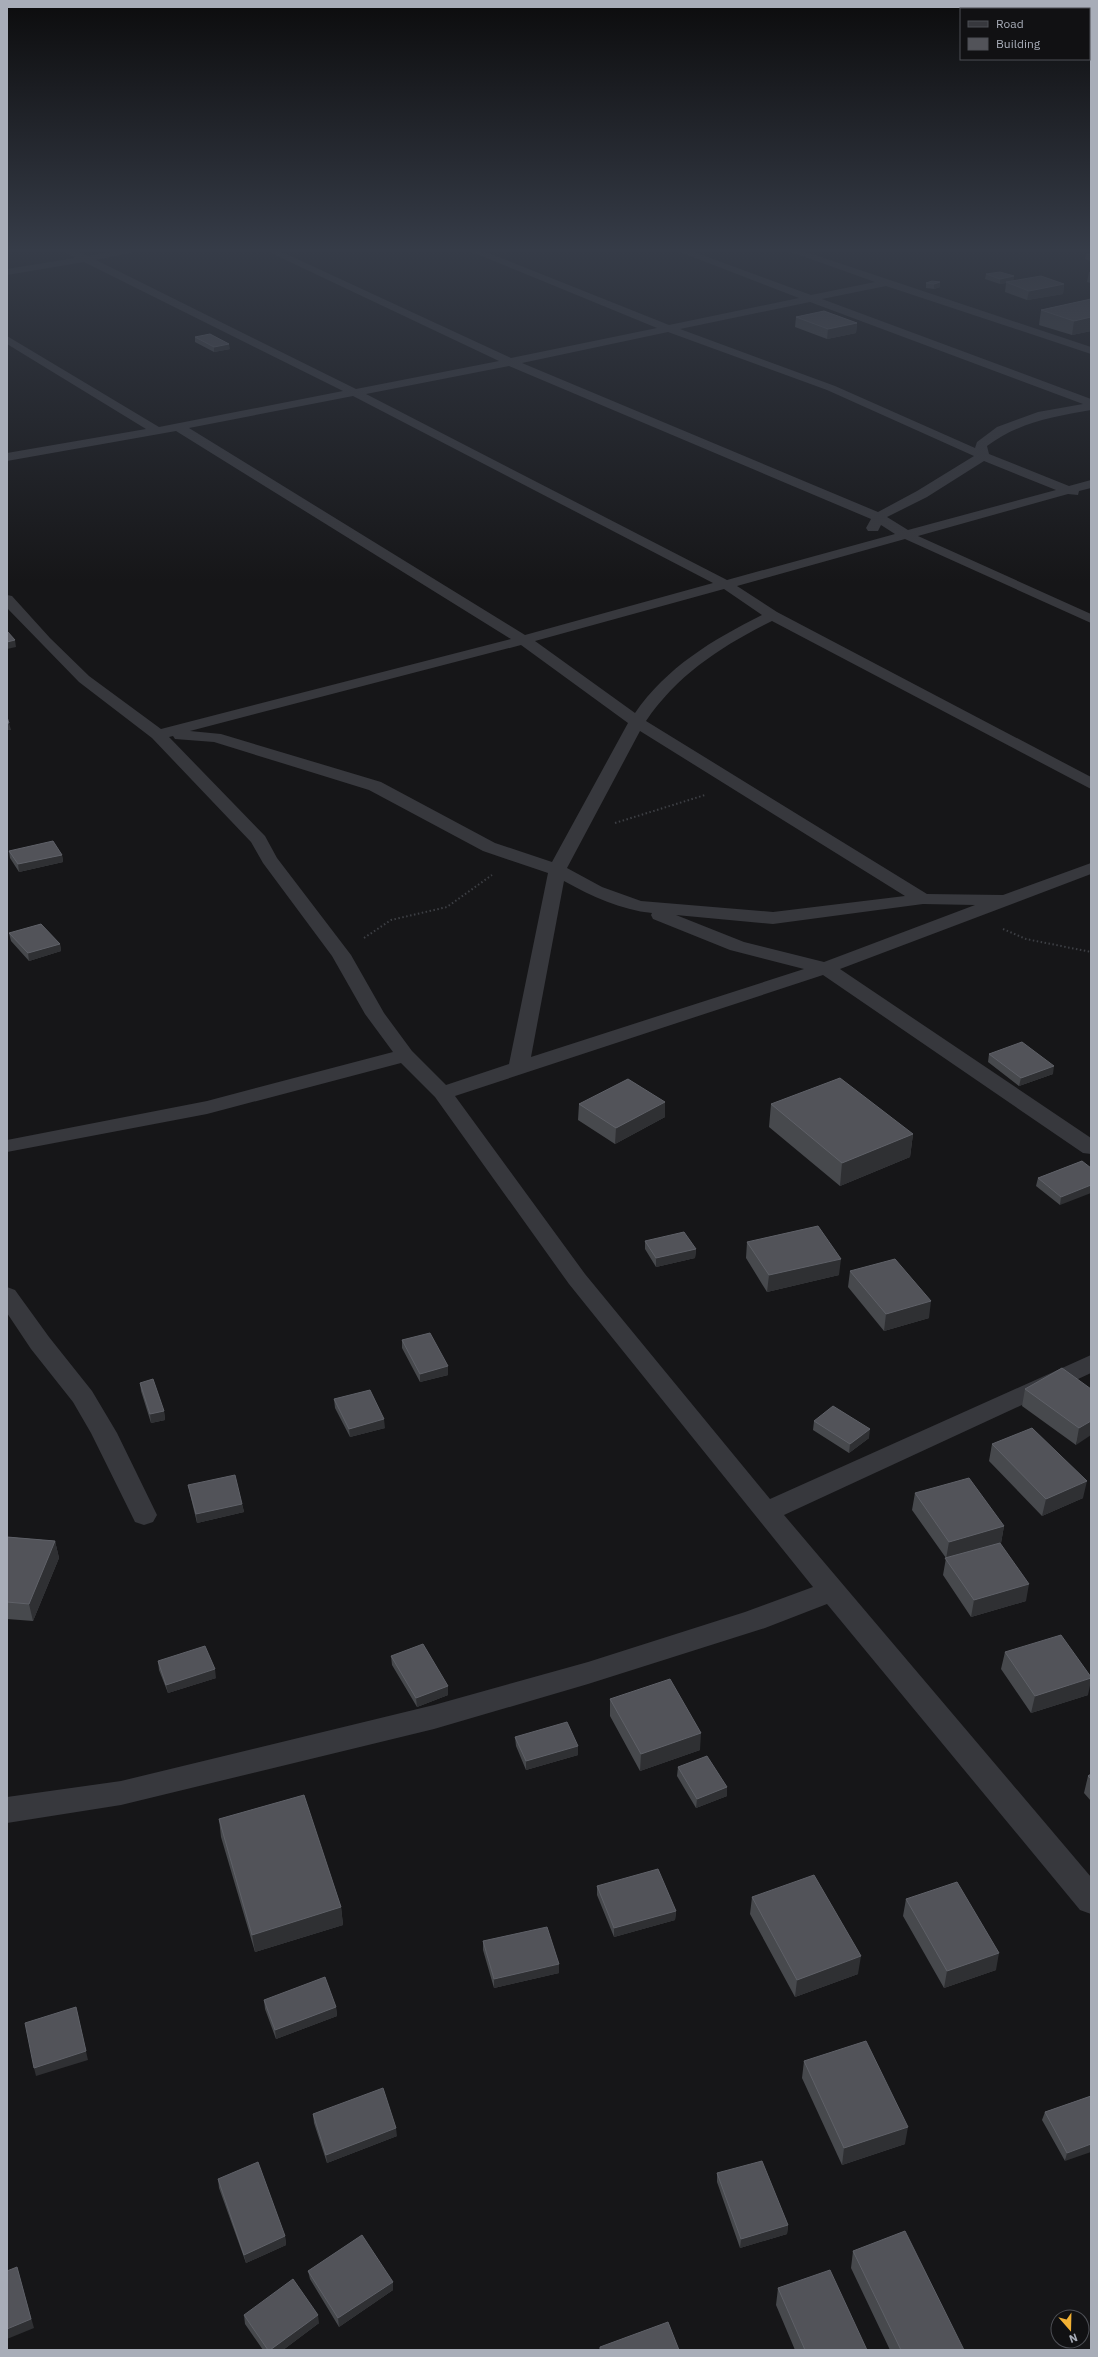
<svg xmlns="http://www.w3.org/2000/svg" width="1098" height="2357" viewBox="0 0 1098 2357" font-family="'IBM Plex Sans',sans-serif">
<rect width="100%" height="100%" fill="#161618"/>
<g fill="none" stroke-linecap="round" stroke-linejoin="round">
<path stroke="#3d3f44" stroke-width="2" stroke-dasharray="1.5 2.5" stroke-linecap="butt" d="M615 823 705 795
M1003 929 1026 939 1091 952
M364 938 391 920 447 907 492 875"/>
<path fill="#37383d" fill-rule="evenodd" d="M66 252H79L87 256 110 252H134L96 260 356 389 499 361 269 252H282L511 358 657 328 472 252H486L669 325 799 298 680 252H694L811 295 875 282 791 252H806L1091 347V354L886 286 822 299 1091 399V410C1053 417 1019 422 987 446L989 454 1069 486 1091 480V488L1079 491 1078 495 1068 494 918 536 1091 614V623L905 539 737 586 777 612 1091 777V789L772 621C722 646 678 674 646 721L927 894 1003 895 1091 863V874L840 969 1091 1138V1154L1083 1153 823 975 455 1096 585 1274 770 1499 1091 1355V1373L784 1515 1091 1877V1914L1080 1910 827 1604 765 1628 588 1684 434 1729 121 1805 7 1823V1797L121 1781 434 1705 588 1662 745 1612 813 1587 569 1284 435 1097 401 1063 207 1114 7 1152V1140L207 1101 393 1052 365 1014 332 956 263 863 251 842 152 738 79 682 7 608V595L12 596 50 638 89 676 161 729 511 639 176 431 7 461V453L146 429 7 344V336L159 427 343 391 84 262 7 275V269L75 258ZM810 302 1083 404 1038 412 997 427 977 442 975 448 835 386 680 329ZM668 332 827 390 974 456 917 491 878 512 522 363ZM509 366 871 519 866 528 868 531H878L881 525 895 534 727 580 366 394ZM353 396 713 583 525 635 189 428ZM984 461 1056 490 908 530 887 517 927 497ZM724 589 762 615C712 640 667 667 635 713L535 641ZM521 645 628 723 552 862 495 843 381 782 221 734 190 731ZM640 731 905 896 773 912 641 901 602 887 567 868ZM173 736 175 739 214 742 369 790 483 851 548 873 509 1064 446 1085 412 1051 384 1013 351 955 277 858 265 836 169 737ZM564 881C591 896 621 910 652 913L651 915 653 919 730 950 804 969 531 1057ZM923 904 975 905 824 962 744 942 676 915 773 924Z
M7 1287 15 1290 49 1337 92 1391 117 1433 157 1515 153 1522 144 1525 135 1522 91 1433 73 1402 31 1349 7 1313Z"/>
</g>
<path fill="#47494d" d="M1091 253V261L1085 259 1086 254Z
M1089 272H1091V283L1087 282Z
M986 274 1014 276 1013 281 1064 284 1063 294 1027 300 1005 292 1006 283 1000 284 985 279Z
M940 282V287L934 289 926 288V283Z
M1091 299V331L1072 335 1039 325 1041 310Z
M796 317 857 323 856 333 827 339 795 327Z
M195 337 230 349 214 352 195 342Z
M9 851 62 855 63 862 19 872 10 858Z
M9 933 60 944 61 951 29 961 11 941Z
M989 1054 1053 1074 1019 1086 988 1062Z
M579 1104 665 1117 615 1144 578 1120Z
M771 1104 913 1134 910 1157 840 1186 769 1127Z
M1082 1161 1060 1205 1036 1186 1038 1178Z
M645 1241 696 1249 695 1258 656 1267 645 1249Z
M747 1242 839 1275 767 1292 746 1258Z
M850 1271 929 1318 884 1331 848 1287Z
M402 1340 448 1375 420 1382 402 1348Z
M140 1383 164 1411 165 1420 151 1423 141 1391Z
M1025 1389H1091L1076 1445 1022 1406Z
M334 1399 385 1428 350 1437 335 1408Z
M814 1421 869 1438 849 1453 813 1430Z
M992 1444 1083 1498 1042 1516 989 1461Z
M188 1485 242 1504 244 1512 197 1523 190 1494Z
M915 1493 1004 1526 1001 1543H1000L1026 1601 971 1617 943 1575 946 1558 912 1510Z
M7 1537 55 1541 59 1558 33 1621 7 1619Z
M1005 1652 1088 1695 1031 1713 1001 1669Z
M391 1656 448 1686V1695L417 1707 392 1665Z
M158 1661 216 1678 168 1693 159 1670Z
M610 1699 700 1750 640 1771 610 1716Z
M515 1737 578 1755 526 1770 516 1746Z
M678 1767 727 1787V1796L696 1808 677 1776Z
M1091 1774V1801L1084 1793 1088 1776Z
M219 1819 341 1907 343 1925 255 1952 221 1837Z
M597 1886 676 1911 675 1920 614 1937 597 1895Z
M752 1897 858 1974 795 1997 750 1914Z
M906 1899 996 1970 944 1988 903 1916Z
M483 1941 559 1973 494 1988 483 1950Z
M264 2000 336 2007 337 2016 276 2039 265 2009Z
M804 2061 905 2144 842 2165 802 2078Z
M1091 2096 1065 2161 1042 2120 1045 2112Z
M313 2114 397 2136 327 2163 314 2123Z
M717 2173 788 2225 787 2234 740 2248 717 2182Z
M218 2179 285 2236 286 2245 246 2263 219 2188Z
M853 2251 964 2350H890L851 2268Z
M308 2271 393 2290 339 2327 310 2279Z
M778 2288 867 2350H795L776 2305Z
M244 2315 319 2323 283 2350H263L245 2324Z"/>
<path fill="#2f3033" d="M1014 276 1013 281 1000 284V279Z
M940 282V287L934 289V284Z
M1064 284 1063 294 1027 300 1029 291Z
M1091 317V331L1072 335 1074 321Z
M857 323 856 333 827 339 828 329Z
M229 344 230 349 214 352V347Z
M15 640 16 647 7 649V642Z
M7 723H9L11 730H7Z
M62 855 63 862 19 872 18 864Z
M60 944 61 951 29 961 28 953Z
M1054 1066 1053 1074 1019 1086 1021 1078Z
M665 1102V1117L615 1144 616 1128Z
M913 1134 910 1157 840 1186 842 1163Z
M1091 1185V1193L1060 1205 1061 1197Z
M696 1249 695 1258 656 1267V1258Z
M841 1259 839 1275 767 1292 769 1275Z
M931 1301 929 1318 884 1331 886 1314Z
M448 1366V1375L420 1382V1374Z
M164 1411 165 1420 151 1423 150 1414Z
M384 1419 385 1428 350 1437 349 1429Z
M1091 1421V1435L1076 1445 1079 1428Z
M870 1429 869 1438 849 1453 850 1444Z
M1087 1481 1083 1498 1042 1516 1046 1499Z
M242 1504 244 1512 197 1523 196 1514Z
M1004 1526 1001 1543 946 1559 949 1542Z
M55 1541 59 1558 33 1621 29 1604Z
M1029 1584 1026 1601 971 1617 974 1600Z
M215 1669 216 1678 168 1693 166 1685Z
M1091 1678V1681L1088 1695 1031 1713 1035 1696Z
M448 1686V1695L417 1707 416 1698Z
M701 1733 700 1750 640 1771 641 1754Z
M578 1746V1755L526 1770V1761Z
M727 1787V1796L696 1808 697 1799Z
M341 1907 343 1925 255 1952 252 1935Z
M676 1911 675 1920 614 1937V1928Z
M999 1953 996 1970 944 1988 947 1971Z
M861 1956 858 1974 795 1997 797 1980Z
M559 1964V1973L494 1988V1979Z
M76 2007 88 2060 36 2076 34 2068Z
M336 2007 337 2016 276 2039 275 2030Z
M908 2127 905 2144 842 2165 844 2148Z
M396 2128 397 2136 327 2163 326 2155Z
M1091 2144V2152L1065 2161 1067 2153Z
M788 2225 787 2234 740 2248 741 2239Z
M285 2236 286 2245 246 2263 244 2255Z
M17 2267 34 2328 7 2339V2329Z
M393 2282V2290L339 2327 338 2318Z
M318 2315 319 2323 283 2350H270Z"/>
<path fill="#525359" stroke="#5f6168" d="M1091 253V256L1086 254Z
M1000 272 1014 276 1000 279 986 274Z
M1041 276 1064 284 1029 291 1006 282Z
M932 281 940 282 934 284 926 283Z
M1091 299V317L1074 321 1041 310Z
M824 311 857 323 828 329 796 317Z
M210 334 229 344 214 347 195 337Z
M7 631 15 640 7 642Z
M7 717 9 723H7Z
M53 841 62 855 18 864 9 851Z
M41 924 60 944 28 953 9 933Z
M1022 1042 1054 1066 1021 1078 989 1054Z
M840 1078 913 1134 842 1163 771 1104Z
M628 1079 665 1102 616 1128 579 1104Z
M1082 1161 1091 1168V1185L1061 1197 1038 1178Z
M818 1226 841 1259 769 1275 747 1242Z
M684 1232 696 1249 656 1258 645 1241Z
M895 1259 931 1301 886 1314 850 1271Z
M430 1333 448 1366 420 1374 402 1340Z
M1062 1368 1091 1389V1421L1079 1428 1025 1389Z
M153 1379 164 1411 150 1414 140 1383Z
M370 1390 384 1419 349 1429 334 1399Z
M833 1406 870 1429 850 1444 814 1421Z
M1032 1428 1087 1481 1046 1499 992 1444Z
M235 1475 242 1504 196 1514 188 1485Z
M969 1478 1004 1526 949 1542 915 1493Z
M7 1537 55 1541 29 1604 7 1602Z
M1000 1543 1029 1584 974 1600 945 1558Z
M1061 1635 1091 1677V1678L1035 1696 1005 1652Z
M423 1644 448 1686 416 1698 391 1656Z
M205 1646 215 1669 166 1685 158 1661Z
M670 1679 701 1733 641 1754 610 1699Z
M567 1722 578 1746 526 1761 515 1737Z
M707 1756 727 1787 697 1799 678 1767Z
M1091 1774V1779L1088 1776Z
M304 1795 341 1907 252 1935 219 1819Z
M658 1869 676 1911 614 1928 597 1886Z
M814 1875 861 1956 797 1980 752 1897Z
M957 1882 999 1953 947 1971 906 1899Z
M547 1927 559 1964 494 1979 483 1941Z
M325 1977 336 2007 275 2030 264 2000Z
M76 2007 86 2051 34 2068 25 2023Z
M866 2041 908 2127 844 2148 804 2061Z
M383 2088 396 2128 326 2155 313 2114Z
M1091 2096V2144L1067 2153 1045 2112Z
M762 2161 788 2225 741 2239 717 2173Z
M258 2162 285 2236 244 2255 218 2179Z
M905 2231 964 2350H901L853 2251Z
M362 2235 393 2282 338 2318 308 2271Z
M17 2267 31 2319 7 2329V2271Z
M830 2270 867 2350H805L778 2288Z
M293 2279 318 2315 270 2350H268L244 2315Z
M668 2322 679 2350H600V2347Z"/>
<linearGradient id="sky" x2="0" y2="1"><stop stop-color="#0c0c0d"/><stop offset="0.43" stop-color="#363c48"/><stop offset="1" stop-color="#363c48" stop-opacity="0"/></linearGradient>
<rect width="1098" height="582" fill="url(#sky)"/>
<rect width="1098" height="2357" fill="none" stroke="#a8adb8" stroke-width="16"/>
<rect x="960" y="8" width="130" height="52" fill="#111113" stroke="#4d4f55"/>
<rect x="968" y="21" width="20" height="6" fill="#37383d" stroke="#4d4f55"/>
<text x="996" y="28" font-size="12" fill="#a8adb8">Road</text>
<rect x="968" y="38" width="20" height="12" fill="#525359" stroke="#4d4f55"/>
<text x="996" y="48" font-size="12" fill="#a8adb8">Building</text>
<g transform="translate(1070 2329) rotate(160)"><circle r="19" fill="#111113" stroke="#4d4f55"/>
<path d="M0-3L7 15L0 10L-7 15Z" fill="#f2b134"/>
<text y="-6" font-size="11" font-weight="bold" text-anchor="middle" fill="#a8adb8">N</text>
</g>
</svg>
